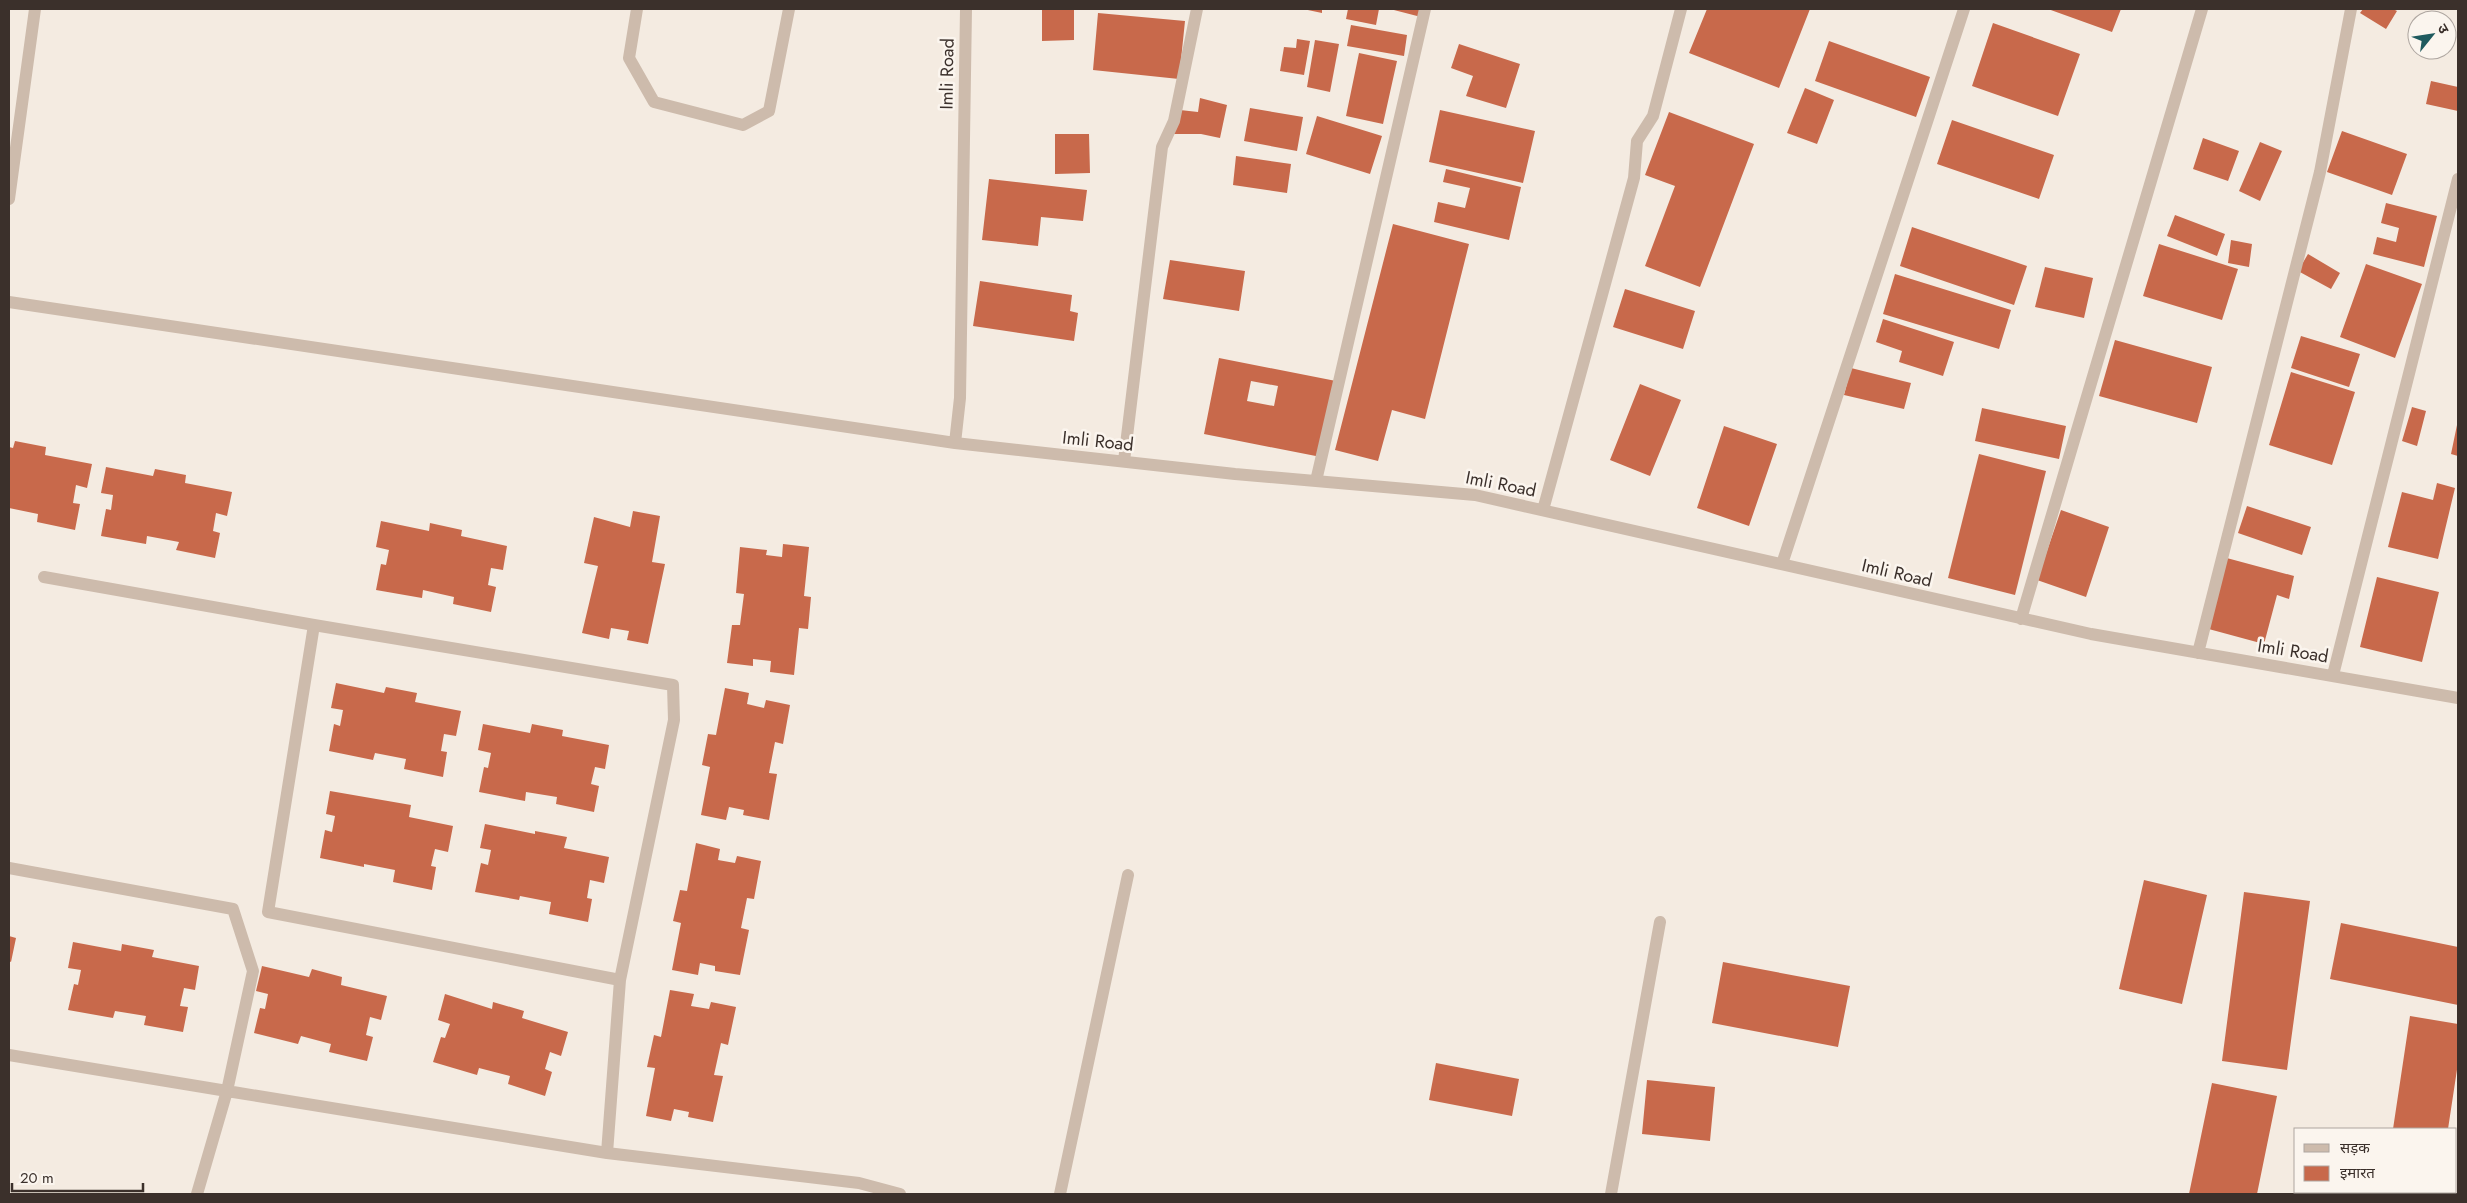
<svg xmlns="http://www.w3.org/2000/svg" width="2467" height="1203" viewBox="0 0 2467 1203" font-family="Jost,'Noto Sans Devanagari',sans-serif">
<rect width="100%" height="100%" fill="#f4ebe1"/>
<path fill="#c8694b" fill-rule="evenodd" d="M1042 9H1074V40L1042 41Z
M1303 9H1322V13Z
M1348 9H1379L1376 25 1346 19Z
M1390 9H1423L1421 17Z
M1707 9H1810L1779 88 1689 53Z
M2048 9H2121L2112 32Z
M2363 9H2393L2397 11 2386 29 2360 13Z
M1098 13 1185 21 1179 79 1093 70Z
M1993 23 2080 54 2058 116 1972 86Z
M1351 25 1407 35 1404 56 1347 46Z
M1297 39 1310 41 1304 75 1280 71 1284 47 1296 48Z
M1315 40 1339 44 1330 92 1307 87Z
M1829 41 1930 77 1916 117 1815 81Z
M1459 44 1520 64 1506 108 1466 96 1473 76 1451 68Z
M1359 53 1397 61 1383 124 1346 116Z
M2431 81 2458 87V111L2426 104Z
M1805 88 1834 100 1817 144 1787 133Z
M1200 98 1227 105 1220 138 1201 134H1170L1171 109 1198 112Z
M1250 108 1303 117 1297 151 1244 141Z
M1440 110 1535 131 1523 183 1429 162Z
M1669 112 1754 144 1700 287 1645 266 1675 186 1645 175Z
M1317 116 1382 136 1370 174 1306 154Z
M1952 120 2054 155 2039 199 1937 164Z
M2342 131 2407 154 2392 195 2327 172Z
M1055 134H1089L1090 173 1055 174Z
M2203 138 2239 151 2228 181 2193 169Z
M2260 142 2282 151 2260 201 2239 191Z
M1236 156 1291 164 1287 193 1233 185Z
M1446 169 1521 187 1509 240 1434 222 1438 202 1465 208 1470 188 1443 182Z
M989 179 1087 190 1083 221 1041 217 1038 246 982 240Z
M2386 203 2437 216 2424 267 2373 254 2377 237 2396 242 2399 228 2381 223Z
M2175 215 2225 234 2217 256 2167 236Z
M1393 224 1469 244 1425 419 1392 410 1378 461 1335 450Z
M1912 227 2027 266 2014 305 1900 266Z
M2231 240 2252 244 2249 267 2228 263Z
M2159 244 2238 269 2222 320 2143 296Z
M2308 254 2340 273 2331 289 2298 271Z
M1170 260 1245 271 1239 311 1163 299Z
M2366 264 2422 284 2395 358 2340 337Z
M2045 267 2093 278 2084 318 2035 307Z
M1895 274 2011 310 1999 349 1883 314Z
M980 281 1072 295 1070 311 1078 313 1074 341 973 326Z
M1625 289 1695 311 1683 349 1613 327Z
M1883 319 1954 342 1943 376 1899 362 1902 351 1876 342Z
M2301 336 2360 354 2349 387 2291 368Z
M2115 340 2212 367 2197 423 2099 396Z
M1219 358 1341 382 1326 458 1204 434ZM1251 381 1278 386 1274 406 1247 401Z
M1851 368 1911 383 1904 409 1844 395Z
M2291 372 2355 392 2332 465 2269 445Z
M1640 384 1681 400 1650 476 1610 460Z
M2412 407 2426 411 2417 446 2402 441Z
M1982 408 2066 426 2059 459 1975 441Z
M2457 425H2458V456L2451 454Z
M1724 426 1777 444 1749 526 1697 508Z
M15 441 46 447 45 455 92 464 87 488 76 485 73 503 80 504 75 530 37 522 38 514 9 508V447L13 448Z
M1979 454 2046 471 2015 595 1948 578Z
M106 467 153 476 155 469 186 475 185 483 232 492 227 516 216 513 213 531 220 533 215 558 176 550 179 542 147 536 146 544 101 536 106 509 111 510 113 495 101 493Z
M2437 483 2455 488 2438 559 2388 547 2402 492 2433 500Z
M2247 506 2311 527 2302 555 2238 533Z
M2061 510 2109 527 2086 597 2037 580Z
M633 511 660 516 652 562 665 564 648 644 627 640 629 631 611 628 609 639 582 633 598 566 584 563 594 517 630 527Z
M381 521 429 531 430 523 462 530 461 536 507 546 503 570 491 568 488 585 496 587 491 612 453 604 454 597 423 590 422 598 376 590 381 564 386 565 389 550 376 547Z
M783 544 809 547 804 596 811 597 808 629 799 628 794 675 770 672 771 661 753 659V666L727 663 732 625H740L744 594 736 593 740 547 767 550 766 555 782 557Z
M2223 557 2294 576 2289 599 2277 595 2264 644 2205 628Z
M2377 577 2439 592 2422 662 2360 647Z
M336 683 384 693 386 687 417 693 415 702 461 711 456 736 444 734 441 751 447 752 443 777 404 769 406 759 375 753 373 760 329 751 334 724 340 726 343 710 331 708Z
M725 688 749 693 747 704 764 708 766 700 790 705 783 744 775 742 769 773 777 774 769 820 743 815 744 810 729 807 726 820 701 815 710 767 702 765 708 734 716 735Z
M483 724 530 733 532 724 563 730 562 736 609 745 605 769 595 767 591 784 599 786 594 812 556 804 557 797 526 792 525 801 479 792 484 767 488 768 491 753 478 750Z
M330 791 411 805 409 817 453 826 448 852 435 849 431 866 436 867 432 890 393 882 395 870 364 864V867L320 858 325 830 332 832 335 816 326 814Z
M485 824 535 834V831L567 837 564 848 609 857 604 883 590 880 587 898 592 899 588 922 549 914 551 902 520 896 519 900 475 892 481 863 488 865 491 850 480 848Z
M696 843 720 849 718 860 735 863 737 856 761 861 754 899 747 898 741 928 749 930 740 975 715 971V966L700 963 698 975 672 970 681 923 673 921 680 890 687 891Z
M2144 880 2207 895 2182 1004 2119 989Z
M2244 892 2310 901 2287 1070 2222 1061Z
M2341 923 2458 947V1005L2330 979Z
M9 936 16 938 11 962 9 961Z
M73 942 121 951 122 944 154 950 152 957 199 966 195 990 184 988 180 1006 188 1007 183 1032 144 1025 146 1016 115 1011 113 1018 68 1010 74 984 78 985 81 970 68 968Z
M1723 962 1850 986 1838 1047 1712 1023Z
M262 966 309 977 312 969 342 977 341 985 387 996 381 1020 370 1017 366 1035 373 1037 367 1061 329 1052 331 1044 301 1036 298 1044 254 1033 260 1008 265 1009 268 994 256 991Z
M670 990 694 994 691 1006 709 1009 711 1002 736 1007 728 1045 721 1043 714 1075 723 1076 713 1122 688 1117 689 1112 674 1109 671 1121 646 1116 655 1068 647 1067 654 1035 661 1037Z
M445 994 492 1009 493 1002 524 1011 522 1018 568 1032 561 1056 550 1052 545 1069 552 1072 545 1096 508 1084 510 1076 479 1068 477 1075 433 1062 441 1037 445 1038 450 1024 438 1020Z
M2410 1016 2458 1024V1063L2448 1129H2393Z
M1436 1063 1519 1079 1512 1116 1429 1100Z
M1647 1080 1715 1087 1710 1141 1642 1134Z
M2212 1083 2277 1096 2257 1194H2189Z"/>
<g fill="none" stroke-linecap="round" stroke-linejoin="round">
<path stroke="#cdbbac" stroke-width="12" d="M637 9 629 58 654 102 743 125 769 111 789 9
M966 9 960 398 955 443 1235 474 1475 495 2091 634 2458 698
M9 199 35 9
M9 302 955 443
M1124 461 1162 147 1174 121 1197 9
M1316 481 1425 9
M1543 510 1634 178 1637 141 1653 116 1681 9
M1782 564 1964 9
M44 577 314 625 673 685 674 720 620 980 607 1153
M2021 619 2202 9
M314 625 268 912 620 980
M2198 653 2320 172 2351 9
M2333 675 2458 179
M9 868 233 909 253 971 227 1091 607 1153 859 1183 900 1194
M9 1055 227 1091 197 1194
M1060 1194 1128 875
M1611 1194 1660 922"/>
</g>
<g text-anchor="middle" dominant-baseline="central" stroke-width="5" stroke-linejoin="round" paint-order="stroke">
<g font-size="18" fill="#3b302b" stroke="#fbf5ee">
<text transform="translate(947 74) rotate(-89)">Imli Road</text>
<text transform="translate(1098 441) rotate(6)">Imli Road</text>
<text transform="translate(1501 484) rotate(11)">Imli Road</text>
<text transform="translate(1897 573) rotate(13)">Imli Road</text>
<text transform="translate(2293 651) rotate(9)">Imli Road</text>
</g>
</g>
<rect width="2467" height="1203" fill="none" stroke="#3b302b" stroke-width="20"/>
<rect x="2294" y="1128" width="162" height="65" fill="#fbf5ee" stroke="#aea6a0"/>
<rect x="2304" y="1144" width="25" height="8" fill="#cdbbac" stroke="#aea6a0"/>
<text x="2340" y="1153" font-size="15" fill="#3b302b">सड़क</text>
<rect x="2304" y="1166" width="25" height="15" fill="#c8694b" stroke="#aea6a0"/>
<text x="2340" y="1178" font-size="15" fill="#3b302b">इमारत</text>
<g transform="translate(2432 35) rotate(60)"><circle r="24" fill="#fbf5ee" stroke="#aea6a0"/>
<path d="M0-4L9 19L0 12L-9 19Z" fill="#1f5a5e"/>
<text y="-8" font-size="14" font-weight="bold" text-anchor="middle" fill="#3b302b">उ</text>
</g>
<path d="M12 1183v8h131v-8" fill="none" stroke="#3b302b" stroke-width="2.5"/>
<text x="20" y="1183" font-size="15" fill="#3b302b" stroke="#fbf5ee" stroke-width="4" paint-order="stroke">20 m</text>
</svg>
